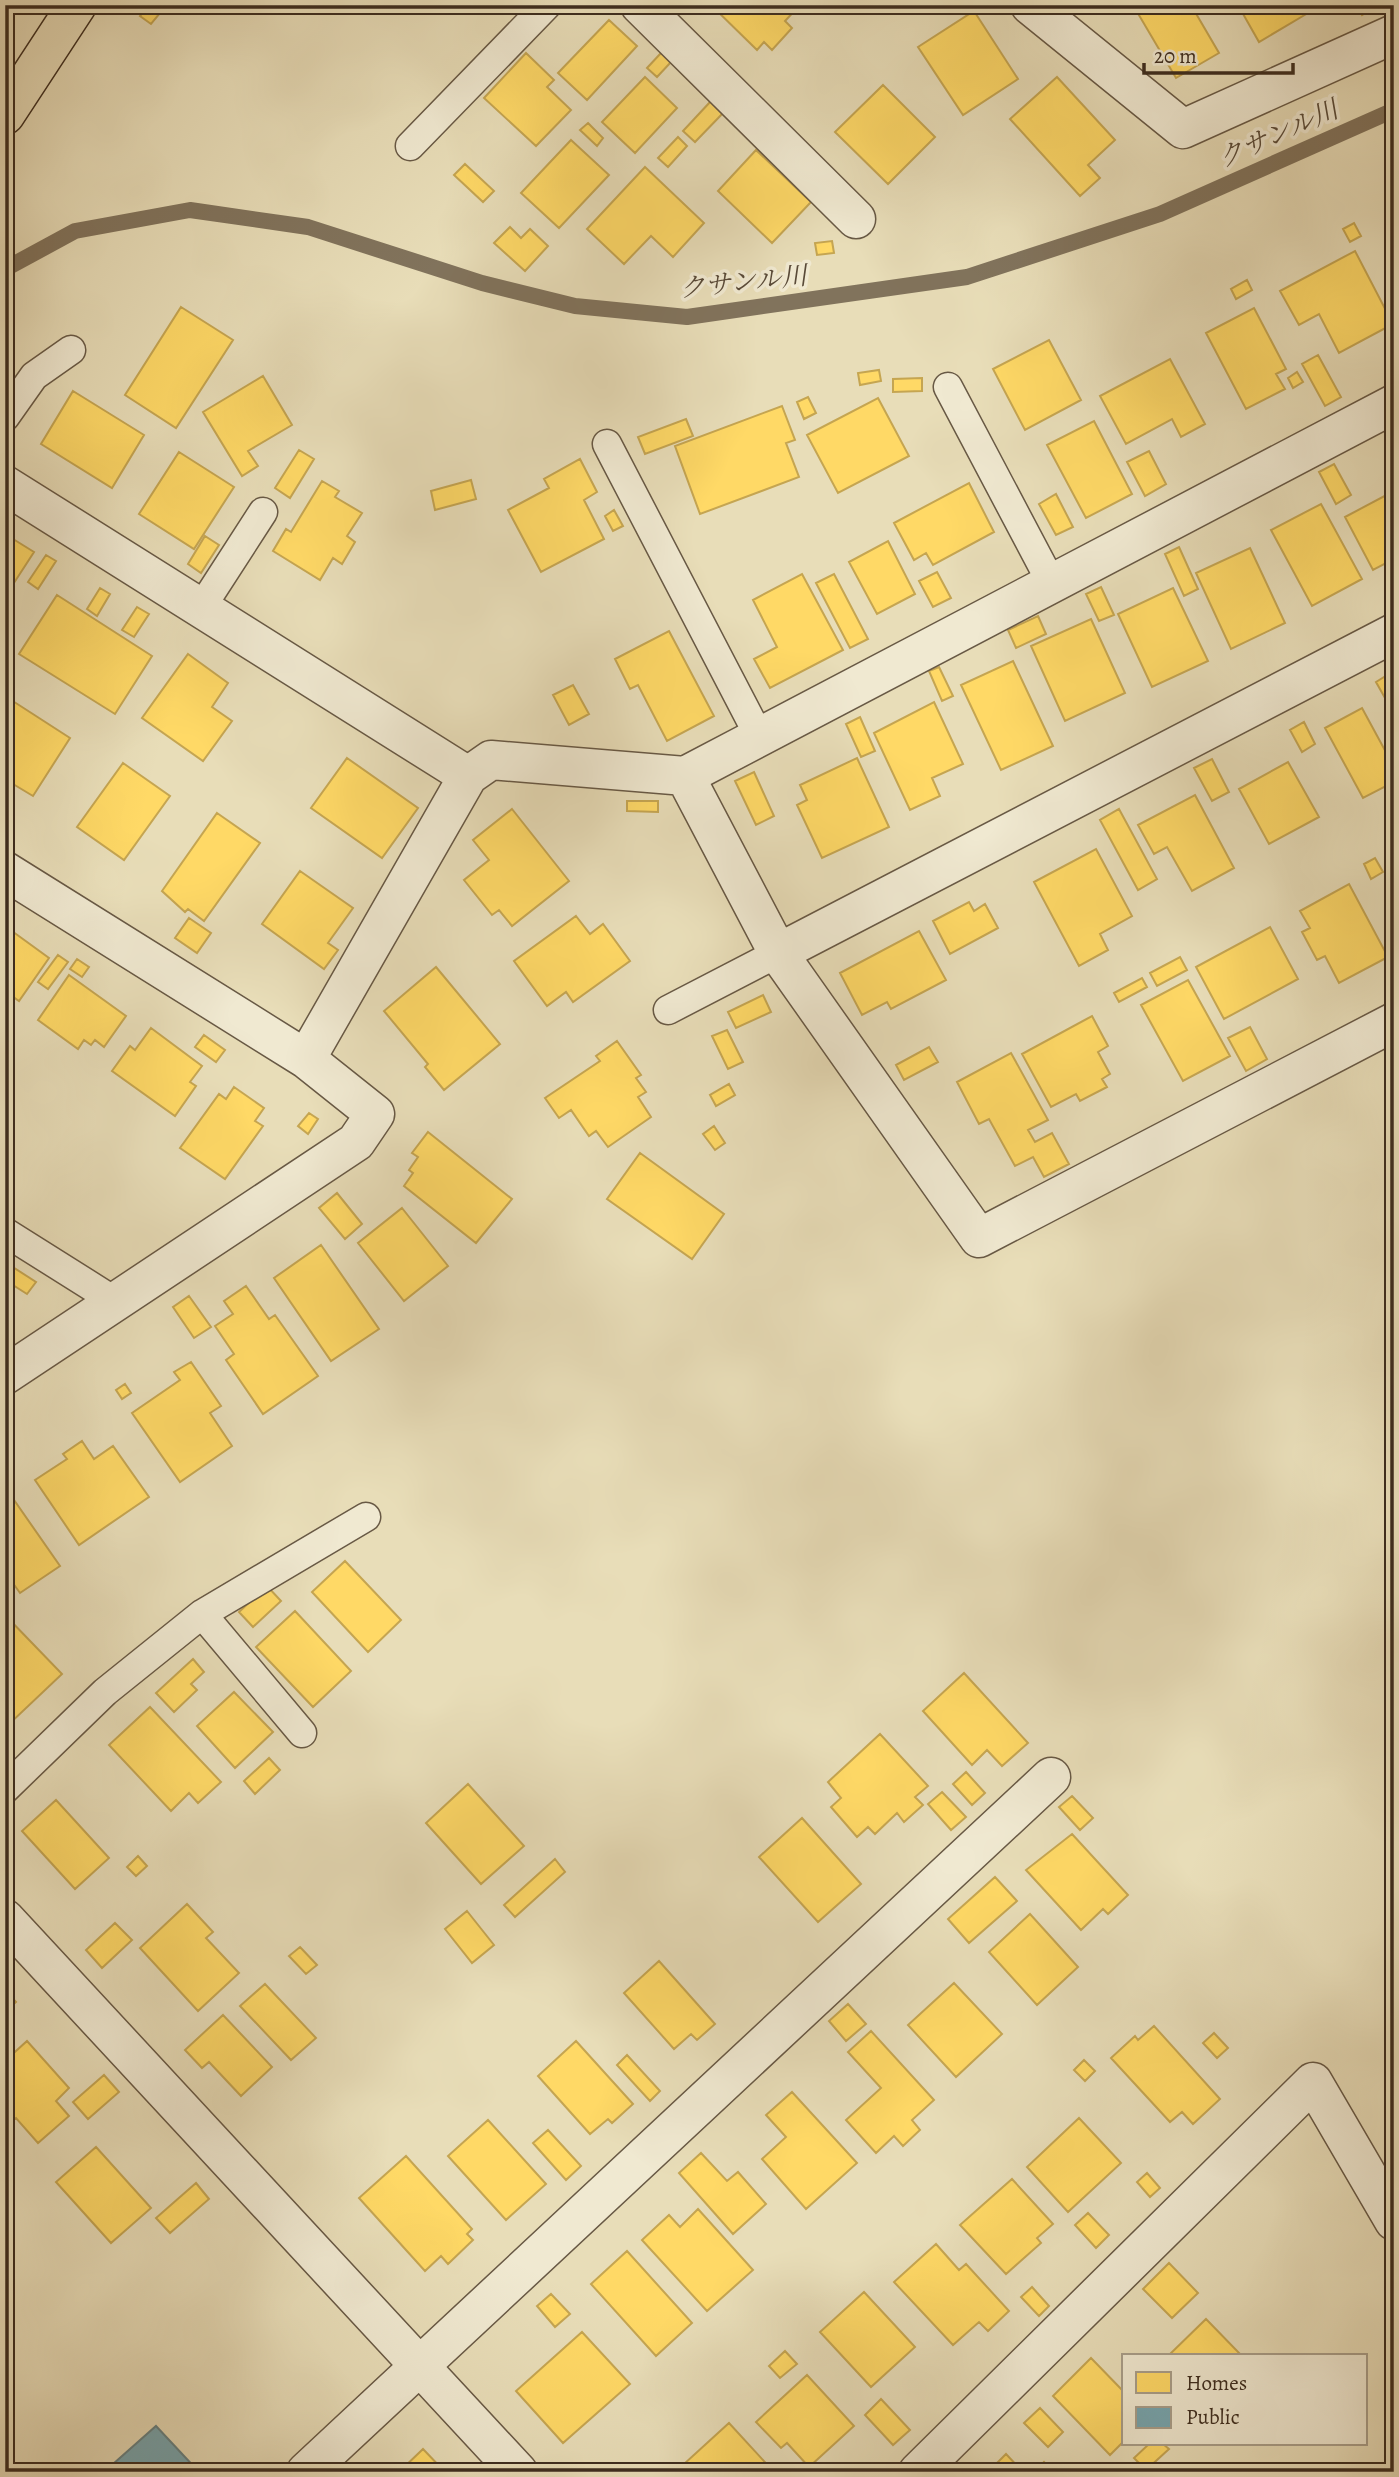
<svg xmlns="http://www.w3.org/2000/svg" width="1399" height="2477" viewBox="0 0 1399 2477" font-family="Alegreya,'Noto Serif JP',serif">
<rect width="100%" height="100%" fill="#e8ddb8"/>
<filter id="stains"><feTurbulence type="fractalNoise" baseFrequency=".00286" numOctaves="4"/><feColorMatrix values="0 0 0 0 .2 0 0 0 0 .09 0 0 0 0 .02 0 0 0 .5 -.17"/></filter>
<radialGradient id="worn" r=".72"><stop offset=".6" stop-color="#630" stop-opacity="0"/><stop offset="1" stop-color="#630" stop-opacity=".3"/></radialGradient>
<path fill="#ffd966" stroke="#c5a551" stroke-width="2" d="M149 5 165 7 151 24 140 16Z
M711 5H800L785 21 792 28 772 50 764 42 757 50Z
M1133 5H1191L1219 53 1176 78Z
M1238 5H1303L1308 13 1259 42Z
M1356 5H1378L1362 15Z
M974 11 1018 79 963 115 918 47Z
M609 20 637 46 587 100 558 73Z
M526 53 554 80 547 87 571 110 536 146 484 98Z
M661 53 671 62 657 77 647 68Z
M645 77 677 108 635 153 602 122Z
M1057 77 1115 140 1088 165 1100 178 1080 196 1010 119Z
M883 85 935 137 888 184 835 132Z
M711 101 724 112 695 142 683 131Z
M588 123 603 138 597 146 580 130Z
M678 137 687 146 668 167 658 158Z
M571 140 609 175 559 228 521 193Z
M756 150 811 202 772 243 718 191Z
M465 164 494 191 483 202 454 175Z
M645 167 704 223 673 257 651 236 624 264 587 229Z
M1354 223 1361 236 1350 242 1343 229Z
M510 227 521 238 530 229 548 246 525 271 494 243Z
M832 241 834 253 817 255 815 243Z
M1355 251 1393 324 1339 353 1319 314 1299 325 1280 291Z
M1247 280 1252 290 1236 299 1231 289Z
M181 307 233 340 176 428 125 395Z
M1254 308 1286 369 1276 374 1285 389 1246 409 1206 333Z
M1049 340 1081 400 1025 430 993 369Z
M1318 355 1341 397 1325 406 1302 364Z
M1170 359 1205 424 1181 437 1172 419 1126 444 1100 396Z
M879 370 881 381 860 385 858 373Z
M1297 372 1303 382 1293 388 1288 378Z
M263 376 292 425 248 451 258 466 242 476 203 412Z
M922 378V391L893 392V379Z
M73 391 144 435 112 488 41 444Z
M808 397 816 413 804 419 797 402Z
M878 398 909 456 838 493 807 435Z
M782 406 795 440 786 443 799 477 700 514 675 446Z
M686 419 693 436 645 454 638 437Z
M1094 421 1132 494 1086 518 1047 445Z
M299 450 314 459 290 498 275 488Z
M1149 451 1166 484 1145 496 1127 462Z
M179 452 234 487 194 549 139 514Z
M580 459 597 492 584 500 604 539 541 572 508 510 549 488 544 479Z
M1334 464 1351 495 1336 504 1319 472Z
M471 480 476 499 435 510 431 491Z
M322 481 339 491 335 497 362 513 347 536 355 542 342 564 333 558 320 580 273 551 286 529 291 532Z
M969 483 994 532 933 565 926 553 914 560 894 523Z
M1394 491V559L1373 570 1345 517Z
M1056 494 1073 527 1056 535 1039 504Z
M1321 504 1362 579 1312 606 1271 530Z
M614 510 623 526 613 531 605 516Z
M5 534 34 552 12 586 5 582Z
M205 536 219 545 201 573 188 564Z
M888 541 915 594 877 614 849 562Z
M1179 547 1198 589 1184 596 1165 554Z
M1250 548 1285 623 1231 649 1196 573Z
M46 555 56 561 38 589 28 582Z
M937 572 951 598 933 607 919 581Z
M802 574 843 650 770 688 754 659 777 647 753 600Z
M834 574 868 639 850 648 816 583Z
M1101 587 1114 615 1099 621 1086 594Z
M100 588 110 594 97 616 87 609Z
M1173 588 1208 661 1152 687 1118 614Z
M57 595 152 656 115 714 19 654Z
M137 607 149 614 134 637 122 630Z
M1038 616 1046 634 1016 648 1008 630Z
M1091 619 1125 693 1065 721 1031 646Z
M669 631 714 716 667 741 638 685 630 689 615 659Z
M188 654 228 683 212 707 232 721 203 761 142 718Z
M1013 661 1053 746 1001 770 961 685Z
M939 667 953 696 942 701 929 671Z
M1389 674 1394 683V694L1385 698 1376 682Z
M573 685 589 714 569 725 553 695Z
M5 696 70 738 33 796 8 781 5 785Z
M934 702 963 764 932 778 940 796 910 810 874 733Z
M1362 708 1394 767V782L1363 798 1325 728Z
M860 717 875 751 861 757 846 724Z
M1304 722 1315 744 1302 752 1290 730Z
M347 758 418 808 382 858 311 808Z
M857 758 889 827 822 858 797 805 807 800 800 785Z
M1212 759 1229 792 1212 801 1194 768Z
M1288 762 1319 817 1269 844 1239 789Z
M123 763 170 796 124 860 77 827Z
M754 772 774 816 756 825 735 781Z
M1195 795 1234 868 1192 891 1167 847 1154 854 1138 825Z
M627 801H658V812L627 811Z
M512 809 569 881 512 926 499 910 492 915 464 880 489 860 473 840Z
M1119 809 1157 879 1138 890 1100 820Z
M217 813 260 843 204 921 188 909 185 912 162 891Z
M1096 849 1132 916 1100 934 1108 950 1079 966 1034 882Z
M1394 854V873L1386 858Z
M1375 858 1383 872 1371 879 1364 864Z
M300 871 353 908 328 943 338 950 324 969 262 924Z
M1394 881V900L1386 885Z
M1349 884 1388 957 1339 983 1325 956 1317 960 1302 932 1310 928 1300 911Z
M969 902 974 911 985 904 998 928 950 954 933 921Z
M576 916 590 934 603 924 630 961 573 1002 566 992 547 1006 514 961Z
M189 918 211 933 197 953 175 938Z
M5 926 49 958 19 1001 5 991Z
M1270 927 1298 979 1224 1019 1196 967Z
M919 931 946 980 891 1009 887 1002 862 1015 840 973Z
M58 955 68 962 48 989 38 982Z
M1180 957 1187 970 1157 986 1150 973Z
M77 959 89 967 82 977 70 969Z
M436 967 500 1044 444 1090 425 1067 428 1064 384 1011Z
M69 975 126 1016 104 1047 95 1040 91 1045 84 1040 78 1049 38 1020Z
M1142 978 1147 987 1119 1002 1114 993Z
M1188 980 1230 1056 1183 1081 1141 1005Z
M763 995 771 1012 736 1028 728 1012Z
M1092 1016 1108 1046 1098 1052 1110 1074 1102 1079 1107 1087 1080 1101 1076 1094 1051 1107 1022 1054Z
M1250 1027 1267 1059 1246 1071 1228 1038Z
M151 1028 202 1066 190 1082 196 1086 175 1116 112 1071 130 1046 135 1050Z
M727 1030 743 1062 728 1069 712 1036Z
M204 1035 225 1050 216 1062 195 1047Z
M617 1041 641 1075 636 1078 646 1092 638 1097 651 1117 608 1147 596 1131 589 1136 571 1110 559 1118 545 1098 600 1061 596 1056Z
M929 1047 938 1062 904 1080 896 1065Z
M1011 1053 1048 1120 1028 1130 1035 1142 1052 1133 1069 1164 1044 1177 1033 1157 1015 1166 989 1119 979 1124 957 1082Z
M729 1084 735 1095 716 1106 710 1095Z
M234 1087 264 1108 255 1121 263 1126 225 1179 180 1148 219 1094 226 1099Z
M309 1113 318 1119 308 1134 298 1126Z
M714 1126 725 1143 715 1150 703 1134Z
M428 1132 512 1199 476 1243 404 1186 413 1173 409 1170 418 1157 412 1153Z
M640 1153 724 1214 692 1259 607 1199Z
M337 1193 362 1224 345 1239 319 1208Z
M402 1208 448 1266 404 1301 358 1243Z
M321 1245 379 1329 331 1361 274 1278Z
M5 1262 36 1282 27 1294 5 1280Z
M246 1286 269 1319 275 1315 318 1376 263 1414 226 1360 234 1354 215 1326 233 1314 224 1301Z
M189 1296 211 1327 194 1338 173 1307Z
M191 1362 221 1406 210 1413 232 1446 180 1482 132 1413 180 1380 174 1372Z
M125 1384 131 1393 122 1399 116 1390Z
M82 1441 94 1459 113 1446 149 1497 79 1545 35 1480 67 1459 63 1454Z
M5 1487 60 1566 20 1593 5 1572Z
M345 1561 401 1620 368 1652 312 1592Z
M267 1586 281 1601 253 1627 239 1612Z
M295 1611 351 1671 313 1707 256 1647Z
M5 1615 62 1674 5 1728Z
M193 1659 204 1672 191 1684 197 1690 174 1712 156 1693Z
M964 1673 1028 1743 1002 1766 987 1750 972 1765 923 1711Z
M234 1692 273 1732 235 1768 197 1726Z
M150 1707 221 1782 198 1803 189 1793 171 1811 109 1745Z
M880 1734 928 1786 915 1797 923 1805 904 1822 897 1813 875 1834 868 1827 857 1837 831 1807 841 1798 828 1782Z
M269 1758 280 1770 255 1794 244 1781Z
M966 1772 985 1793 972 1805 953 1784Z
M468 1784 524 1846 481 1884 426 1823Z
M942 1792 966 1817 951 1830 928 1804Z
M1072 1796 1093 1818 1080 1830 1059 1807Z
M56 1800 109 1858 75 1889 22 1831Z
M802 1818 861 1884 818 1922 759 1857Z
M1072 1834 1128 1895 1108 1914 1103 1909 1081 1930 1026 1870Z
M138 1856 147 1866 136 1876 127 1867Z
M555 1859 565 1872 515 1917 504 1905Z
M995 1877 1017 1901 969 1943 948 1919Z
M187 1904 213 1932 206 1938 239 1973 198 2011 140 1948Z
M467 1911 494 1945 472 1963 445 1929Z
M1030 1914 1078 1967 1037 2005 989 1952Z
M115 1923 132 1940 102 1968 86 1950Z
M300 1947 317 1965 306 1974 289 1956Z
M659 1961 715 2024 697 2040 691 2034 674 2049 624 1993Z
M954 1983 1002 2034 956 2077 908 2025Z
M265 1984 316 2038 291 2060 240 2006Z
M5 1990 16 2002 5 2012Z
M848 2004 866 2024 846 2041 829 2021Z
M223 2015 272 2067 241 2096 209 2062 202 2068 185 2050Z
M1154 2026 1220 2099 1193 2124 1182 2112 1170 2122 1111 2058 1135 2036 1138 2040Z
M871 2031 934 2100 912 2120 920 2130 903 2146 894 2136 876 2153 846 2120 881 2088 848 2052Z
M1214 2033 1228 2048 1217 2058 1203 2043Z
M27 2041 69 2088 56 2101 69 2116 38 2143 16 2118 5 2126V2061Z
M576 2041 633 2104 612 2123 608 2119 590 2134 538 2076Z
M627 2055 660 2091 650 2101 617 2065Z
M1084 2060 1095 2071 1085 2081 1074 2070Z
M104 2075 119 2092 88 2119 73 2102Z
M792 2092 857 2163 806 2209 762 2159 786 2137 766 2115Z
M1079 2118 1121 2163 1068 2212 1027 2167Z
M488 2120 546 2184 506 2220 448 2156Z
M548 2130 581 2166 566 2180 533 2143Z
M96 2147 151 2208 111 2243 56 2182Z
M701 2153 727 2181 738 2172 766 2204 733 2234 679 2173Z
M406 2156 472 2229 467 2234 473 2240 448 2264 441 2256 425 2271 359 2198Z
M1147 2173 1160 2188 1150 2197 1137 2182Z
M1012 2179 1053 2224 1037 2238 1041 2243 1006 2274 960 2225Z
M196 2183 209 2199 170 2233 156 2218Z
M698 2209 753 2270 707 2311 642 2240 669 2215 680 2227Z
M1088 2213 1109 2235 1096 2248 1075 2225Z
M936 2244 959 2270 966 2264 1009 2311 988 2331 979 2322 953 2345 894 2282Z
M627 2251 692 2323 656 2356 591 2284Z
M1169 2263 1198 2293 1172 2318 1143 2289Z
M1032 2287 1049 2306 1039 2316 1021 2297Z
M864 2292 915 2347 871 2387 820 2332Z
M551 2294 570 2314 555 2327 537 2306Z
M1206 2319 1242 2356H1168Z
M582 2332 630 2384 563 2443 516 2391Z
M785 2351 797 2364 780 2378 769 2366Z
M1091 2358 1124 2392V2441L1110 2455 1053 2396Z
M807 2375 854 2426 809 2467 787 2443 781 2448 756 2422Z
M881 2399 910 2430 893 2445 865 2415Z
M1040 2408 1063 2432 1048 2447 1024 2423Z
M729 2423 774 2472H691L684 2464Z
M1149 2444H1163L1169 2449 1146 2470 1134 2458Z
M423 2449 445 2472H399Z
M1006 2454 1023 2472H988Z
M1044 2462 1054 2472H1034Z"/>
<path fill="#76a5af" stroke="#658184" stroke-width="2" d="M156 2426 199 2472H104Z"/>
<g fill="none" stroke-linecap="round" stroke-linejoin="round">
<path stroke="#81735c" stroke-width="16" d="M5 269 75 231 190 210 308 227 482 283 575 306 687 317 967 277 1160 214 1394 110"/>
<g stroke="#685945" stroke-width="31">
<path id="service" d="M410 146 547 5
M948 387 1052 584
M5 417 34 376 71 350
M607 444 759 736
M201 608 263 512
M668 1010 778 953
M5 1232 116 1302
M202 1614 302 1733
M5 1789 105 1692 202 1614 366 1517"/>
</g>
<g stroke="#685945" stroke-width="41">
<path id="minor" d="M640 5 856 219
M1030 5 1183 129 1394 34
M5 485 468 776 491 760 685 776 1394 404
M685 776 778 953 979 1238 1394 1022
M5 871 306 1059
M778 953 1394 633
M5 1375 356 1142 375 1114 306 1059 468 776
M5 1919 518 2472
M306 2472 1051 1777
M918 2472 1313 2082 1394 2221"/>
</g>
<g stroke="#3d2d1f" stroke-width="41">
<path id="primary" d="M5 115 77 5"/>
</g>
<use href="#service" stroke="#f0e9d1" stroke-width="28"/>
<use href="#minor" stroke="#f0e9d1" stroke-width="38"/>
<use href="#primary" stroke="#e8ddb8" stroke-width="38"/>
</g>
<g text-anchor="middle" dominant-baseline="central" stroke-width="7" stroke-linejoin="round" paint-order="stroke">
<g font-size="26" font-style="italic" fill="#594a38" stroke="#f0e9d1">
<text transform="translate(1278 134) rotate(-24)">クサンル川</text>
<text transform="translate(743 282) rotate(-6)">クサンル川</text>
</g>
</g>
<rect width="1399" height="2477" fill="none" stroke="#e8ddb8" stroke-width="28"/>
<rect x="7" y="7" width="1385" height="2463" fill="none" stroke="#3d2d1f" stroke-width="3.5"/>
<rect x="14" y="14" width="1371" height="2449" fill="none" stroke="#3d2d1f" stroke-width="2"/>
<rect x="1122" y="2354" width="245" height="91" fill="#f0e9d1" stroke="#a89e8a" stroke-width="2"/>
<rect x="1136" y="2372" width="35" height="21" fill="#ffd966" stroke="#a89e8a" stroke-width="2"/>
<text x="1186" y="2390" font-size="21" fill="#3d2d1f">Homes</text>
<rect x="1136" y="2407" width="35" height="21" fill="#76a5af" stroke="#a89e8a" stroke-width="2"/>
<text x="1186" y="2424" font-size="21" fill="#3d2d1f">Public</text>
<path d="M1144 63v10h149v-10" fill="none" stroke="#3d2d1f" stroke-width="3.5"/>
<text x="1154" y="63" font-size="21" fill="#3d2d1f" stroke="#f0e9d1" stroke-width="5" paint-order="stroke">20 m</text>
<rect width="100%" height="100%" filter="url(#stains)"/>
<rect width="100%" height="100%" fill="url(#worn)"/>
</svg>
